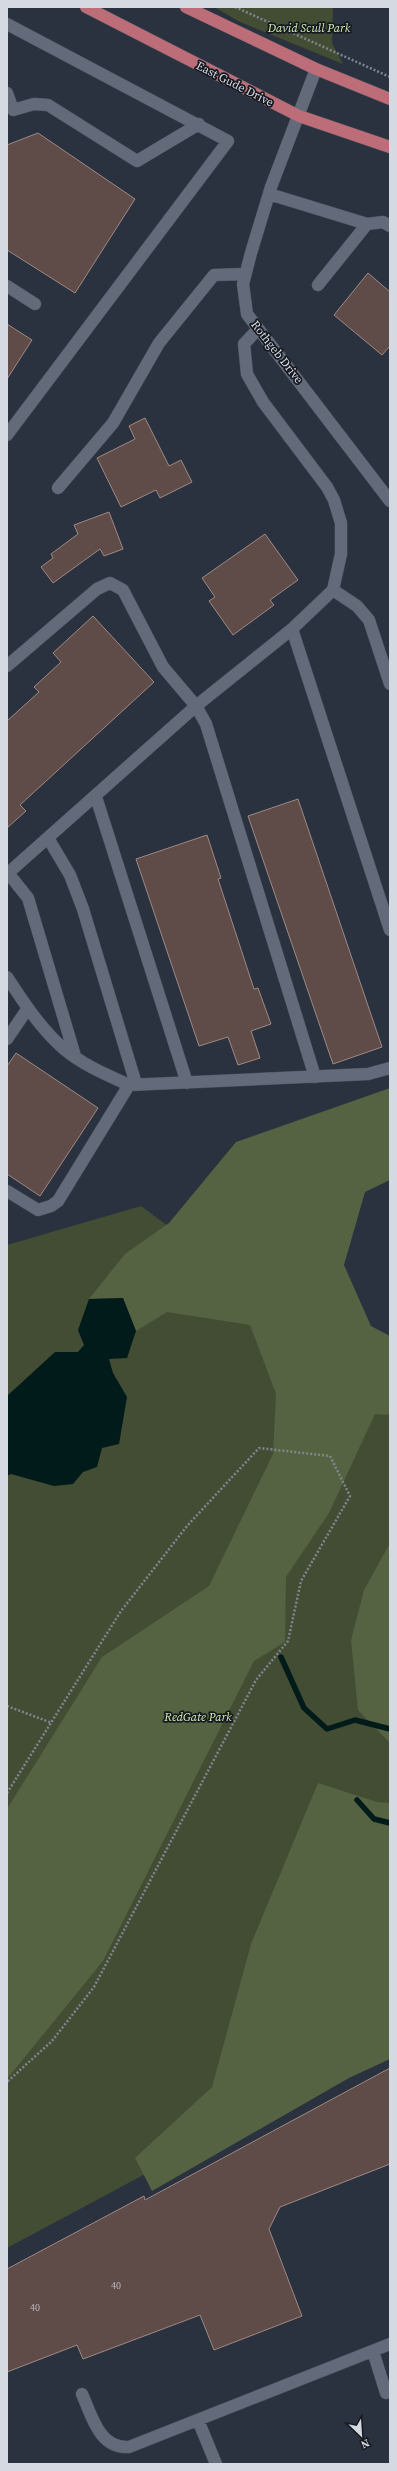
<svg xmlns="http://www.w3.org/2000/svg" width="397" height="2471" viewBox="0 0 397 2471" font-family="'Source Serif 4',serif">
<rect width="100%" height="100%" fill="#2a313f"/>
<path fill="#424d33" d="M214 7H333L332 43 343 64 240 22Z
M141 1206 390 1391V2043L7 2248V1245Z"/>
<path fill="#556342" d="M390 1088V1180L365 1192 344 1265 371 1326 390 1336V1415L375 1414 329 1513 286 1577 285 1642 254 1661 103 1961 7 2079V1809L102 1657 209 1586 273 1454 276 1394 250 1325 167 1312 136 1331 123 1298 89 1299 125 1254 169 1223 236 1142Z
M390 1543V1743L358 1710 351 1640 364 1590Z
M318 1783 377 1802 390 1803V2059L349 2078 152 2191 135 2158 212 2087 251 1944Z"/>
<path fill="#011a1a" d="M123 1298 136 1331 127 1358 109 1359 113 1373 127 1397 119 1444 102 1448 97 1467 83 1472 73 1484 54 1486 11 1474 7 1476V1396L55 1352H78L84 1345 78 1330 89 1299Z"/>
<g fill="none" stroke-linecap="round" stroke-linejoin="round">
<path stroke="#011a1a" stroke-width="5.5" d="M281 1657 304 1708 327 1729 355 1720 390 1729
M357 1800 374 1819 390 1823"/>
</g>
<path fill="#5f4c48" stroke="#9e8984" d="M38 133 135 199 75 293 7 250V145Z
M368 273 390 292V346L382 355 334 315Z
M7 324 32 340 7 379Z
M145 418 169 466 181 460 192 482 160 498 156 490 121 507 97 458 135 439 129 426Z
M109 512 123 549 104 556 100 549 53 583 41 567 53 558 51 554 78 534 74 525Z
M265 534 298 580 270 600 274 605 233 635 209 601 215 597 202 578Z
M93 616 154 682 20 805 26 811 7 828V721L39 692 34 687 61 662 53 653Z
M298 799 382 1047 333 1064 248 816Z
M207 835 221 878 218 879 254 989 258 988 271 1024 251 1031 260 1058 238 1065 228 1037 199 1046 136 859Z
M16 1053 98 1108 40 1196 7 1174V1066Z
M390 2068V2164L280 2207 269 2229 302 2316 214 2350 200 2315 83 2359 77 2345 7 2372V2269L144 2196 145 2200Z"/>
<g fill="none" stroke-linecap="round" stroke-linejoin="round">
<g stroke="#494f5b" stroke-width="13">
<path id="minor" d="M7 24 228 141 7 435
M316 69 271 187 251 253 243 284 247 314 390 501
M7 93 13 110 34 104 48 105 137 161 199 124
M269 194 367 224 383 222 390 226
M318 285 367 224
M7 286 35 304
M58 488 113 423 159 343 214 275 245 274
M333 590 357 606 369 620 390 684
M292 629 390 930
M7 666 97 589 110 583 123 590 163 667 196 706 206 724 315 1077
M96 797 187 1083
M48 838 70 875 83 909 136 1084
M8 873 28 898 75 1056
M7 874 196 706 292 629 333 590 341 554V523L334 500 327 487 263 402 247 374 244 344 258 329
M7 977C24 1003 41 1029 64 1049 83 1065 107 1075 129 1085L368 1074 390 1068
M7 1039 28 1008
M7 1191 38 1210 51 1206 58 1201 129 1085
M373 2351 386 2393
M82 2394C92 2416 99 2449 129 2447L390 2344
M198 2420 216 2464"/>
</g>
<g stroke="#494f5b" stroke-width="13">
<path id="major" d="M86 7 299 116 390 147
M186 7 316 69 390 99"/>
</g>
<path stroke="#808591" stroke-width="2.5" stroke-dasharray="2 2" stroke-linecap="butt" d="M235 7 390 77
M7 1706 52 1723
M7 1793 121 1611 187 1526 259 1448 330 1456 350 1496 301 1581 288 1641 256 1680 94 1987 52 2041 7 2082"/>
<use href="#minor" stroke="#636b7b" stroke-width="12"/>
<use href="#major" stroke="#bc6d78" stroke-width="12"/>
</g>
<g text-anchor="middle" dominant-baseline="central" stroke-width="3.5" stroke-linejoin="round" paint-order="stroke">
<g font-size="10" fill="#b8b6bc">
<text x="116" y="2285">40</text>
<text x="35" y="2307">40</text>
</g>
<g font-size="12" font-style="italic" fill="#d4eeb2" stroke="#161920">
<text x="309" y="28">David Scull Park</text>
<text x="198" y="1717">RedGate Park</text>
</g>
<g font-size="12" fill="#d5d9e2" stroke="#161920">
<text transform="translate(235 84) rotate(27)">East Gude Drive</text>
<text transform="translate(277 352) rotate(52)">Rothgeb Drive</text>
</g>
</g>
<rect width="397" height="2471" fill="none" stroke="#d5d9e2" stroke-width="16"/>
<g transform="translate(361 2435) rotate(155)" stroke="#161920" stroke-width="3" paint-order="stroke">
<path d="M0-3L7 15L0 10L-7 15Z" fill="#d5d9e2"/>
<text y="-6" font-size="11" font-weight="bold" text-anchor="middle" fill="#d5d9e2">N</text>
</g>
</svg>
